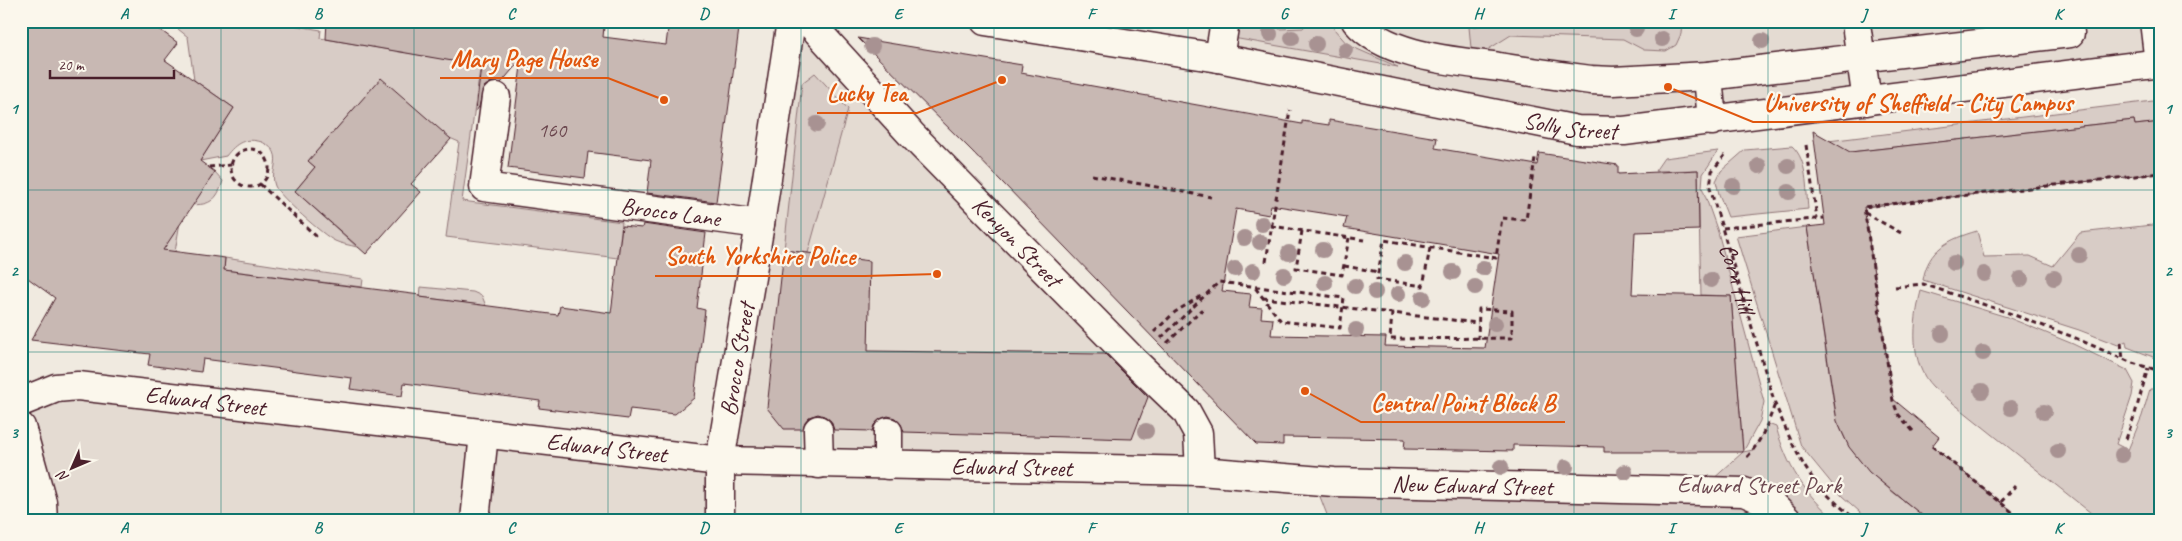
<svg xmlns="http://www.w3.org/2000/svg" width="2182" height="541" viewBox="0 0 2182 541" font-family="Caveat,sans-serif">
<rect width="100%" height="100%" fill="#f0eae0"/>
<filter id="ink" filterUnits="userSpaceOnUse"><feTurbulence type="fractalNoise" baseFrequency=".02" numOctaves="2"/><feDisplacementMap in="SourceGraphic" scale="10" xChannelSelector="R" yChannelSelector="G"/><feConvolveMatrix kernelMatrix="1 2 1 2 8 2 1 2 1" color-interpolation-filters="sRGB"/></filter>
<g filter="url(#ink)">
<path fill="#e4dbd2" d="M791 21 1186 411 1201 460 721 461 720 520H43L21 402 56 388 720 461Z
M1225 21H2161V63L1624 131 1219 58Z"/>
<path fill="#d8ccc6" stroke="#917678" d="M168 21H281V23L321 30 320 38 432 57 482 55 462 201 622 222 618 258 446 237 459 142 362 100 308 161 315 167 295 191 357 247C350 245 341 244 335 241 324 236 279 196 275 186 270 174 279 162 274 152 272 148 266 144 262 142 245 137 236 143 226 156L200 161 234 108 194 80 188 37Z
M1236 21H1271L1279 29 1303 28 1309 21H1327L1348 45 1398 67 1233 38Z
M1521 21H1682L1681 34 1676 45 1666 51 1644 50 1623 39 1511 35 1484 52 1471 48 1469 27Z
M815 73 848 109 808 253 784 250 802 83Z
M2161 100V122L2135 125 2134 120 1842 153 1828 141Z
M1792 146C1808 160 1806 189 1808 209L1728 217 1719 194 1716 181 1721 171 1745 150Z
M1718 151 1703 174 1702 187 1718 232 1764 402 1760 421 1743 452 1753 450 1768 424 1776 427C1788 468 1803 491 1835 520H1329L1314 481 1700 491 1743 452 1731 296 1701 295 1698 170 1655 171 1664 158Z
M215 172 223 181C216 205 205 206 183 204L175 252 152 249 151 257 130 255 153 219 159 222 184 186 199 195Z
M2161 224V360L2127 347 2126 341 2118 345 2079 330 1923 280C1928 249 1949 239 1977 231L1984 257 2030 256 2053 266 2080 233Z
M1807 227 1835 411C1846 462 1890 489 1928 520H1869L1842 496 1801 446 1736 236Z
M225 258 363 279 362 287 224 270Z
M421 287 473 292 482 296 486 306 420 297Z
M1921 291 2007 317 2073 344 2127 370 2134 383 2132 396 2116 444 2128 450 2142 416 2150 389H2161V520H2101L2096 517 1933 387C1909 363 1913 322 1921 291Z"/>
<path fill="#c8b8b3" stroke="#4a1f2b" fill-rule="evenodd" d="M21 21H148L178 43 165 60 234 108 200 161 215 172 163 250 225 258 224 270 420 295V297L558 315 560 306 611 313 622 226 642 228 643 224 706 233 697 308 705 310 694 398 675 414 630 409 628 419 539 408 540 401 404 383 402 396 350 389 352 378 203 359 201 372 148 365 150 354 31 340 55 298 21 273Z
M327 21H559L604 27 603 37 666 45 669 21H740L716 202 647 193 651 160 588 152 585 178 508 168 522 58 501 83 491 82 484 87 479 107 476 111 481 66 326 39Z
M858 38 1022 65 1021 73 1302 124V121L1329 125V120L1437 138 1435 148 1537 165 1539 153 1618 165V174L1698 170 1699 230 1635 232 1632 294 1731 296 1743 452H1604V447L1513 445V451L1404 449 1405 439 1283 437V445L1256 444 971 150ZM1271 205 1347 217 1344 228 1499 254 1485 348 1385 346 1386 337 1271 335 1273 319 1261 318 1262 308 1249 307 1251 294 1222 291 1236 209 1269 215Z
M381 78 451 139 411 184 421 192 366 254 295 191 315 167 308 161Z
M2134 120 2135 125 2161 122V173L1864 207 1893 399 1939 437 1932 446 2022 520H1928L1869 472 1849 447 1837 421 1807 227 1825 225 1813 131 1850 152Z
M784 250 870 261 868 351 1105 354 1148 397 1132 439 904 432 901 424 895 418 888 416 880 419 874 425 872 431 834 430 831 421 826 417 818 414 809 417 805 422 803 429H784L767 408Z"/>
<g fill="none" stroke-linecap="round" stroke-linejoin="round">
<g stroke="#4a1f2b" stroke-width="31">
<g id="minor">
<path id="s2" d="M808 21 911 134 1136 363 1186 411 1198 433 1200 471"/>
<path id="s3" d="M985 21 1219 58 1577 130 1624 131 2161 63"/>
<path d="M1356 21C1386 57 1456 61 1499 67 1530 72 1560 76 1591 80L1613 81 1708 76 2070 33"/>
<path d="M2154 21 2159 63"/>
<path d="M1857 31 1867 101"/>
<path d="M1219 58 1225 21"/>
<path d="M1708 76 1712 121"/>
<path id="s4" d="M496 97 484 187 760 224"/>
<path id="s5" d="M21 402 56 388 78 386 720 461 1200 471 1334 482 1744 492 1770 503 1787 520"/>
<path d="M21 427 42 502 43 520"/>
<path d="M818 430 819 464"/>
<path d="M888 432V465"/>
<path d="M475 520 484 434"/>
<path id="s6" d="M720 520V461L760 224 791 21"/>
</g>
</g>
<g stroke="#4a1f2b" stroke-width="3" stroke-dasharray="5 4" stroke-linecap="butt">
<path d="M1806 145 1817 218"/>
<circle cx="250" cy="168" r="19"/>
<path id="s1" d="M1725 155 1712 171 1710 188 1775 404C1786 429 1797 458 1814 480 1826 495 1841 507 1856 520"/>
<path d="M209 167 231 165"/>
<path d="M1092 175 1211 197"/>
<path d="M260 184 317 237"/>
<path d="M1865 213 1903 234"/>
<path d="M1271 226 1364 240"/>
<path d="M1723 228 1824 218"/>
<path d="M1302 231 1296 268 1342 275 1349 238"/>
<path d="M1430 248 1423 286 1377 279 1384 240 1496 258 1502 218 1526 220 1535 158"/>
<path d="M1266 262 1290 110"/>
<path d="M1344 266 1379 272"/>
<path d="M1895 287 1923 284 2009 313 2073 337 2132 363 2161 371"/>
<path d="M1263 298 1478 323"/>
<path d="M1392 313 1390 339 1512 338V311L1479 309 1478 339"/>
<path d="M1154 332 1175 312 1204 294"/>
<path d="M1161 338 1219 282 1344 298 1340 328 1281 321 1253 285"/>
<path d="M1167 343 1201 310 1204 312"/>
<path d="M2121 343 2123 359"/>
<path d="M1913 431 1898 414 1893 401 1864 207 2161 173"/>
<path d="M2126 439 2135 414 2148 368"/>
<path d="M1932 446 2022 520"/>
<path d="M1747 457C1761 442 1768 423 1775 404"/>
<path d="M2001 502 2015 486"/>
</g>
<use href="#minor" stroke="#fbf7ec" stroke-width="28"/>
</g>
<g fill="#a89292">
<circle cx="1636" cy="29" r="8"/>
<circle cx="1270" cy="34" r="8"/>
<circle cx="1292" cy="38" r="8"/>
<circle cx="1662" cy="39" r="8"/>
<circle cx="1762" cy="41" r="8"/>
<circle cx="1316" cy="44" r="8"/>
<circle cx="872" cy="46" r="8"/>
<circle cx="1345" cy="50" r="8"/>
<circle cx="817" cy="124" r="8"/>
<circle cx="1759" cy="166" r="8"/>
<circle cx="1788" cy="166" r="8"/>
<circle cx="1733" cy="186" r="8"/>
<circle cx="1789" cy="192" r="8"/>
<circle cx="1262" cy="224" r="8"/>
<circle cx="1244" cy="238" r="8"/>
<circle cx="1260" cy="242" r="8"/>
<circle cx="1323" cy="250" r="8"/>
<circle cx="1289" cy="253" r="8"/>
<circle cx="2079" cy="255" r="8"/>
<circle cx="1405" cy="263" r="8"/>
<circle cx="1954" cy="263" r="8"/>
<circle cx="1483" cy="268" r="8"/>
<circle cx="1235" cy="269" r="8"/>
<circle cx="1253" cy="271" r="8"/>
<circle cx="1453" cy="272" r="8"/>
<circle cx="1984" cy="274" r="8"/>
<circle cx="1284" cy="275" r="8"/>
<circle cx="2054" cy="278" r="8"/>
<circle cx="2021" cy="279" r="8"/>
<circle cx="1711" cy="280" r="8"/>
<circle cx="1325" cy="283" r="8"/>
<circle cx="1355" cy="286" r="8"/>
<circle cx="1475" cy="287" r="8"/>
<circle cx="1375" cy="292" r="8"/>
<circle cx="1398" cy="294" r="8"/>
<circle cx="1423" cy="298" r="8"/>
<circle cx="1495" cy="324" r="8"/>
<circle cx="1356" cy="330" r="8"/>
<circle cx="1942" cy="334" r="8"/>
<circle cx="1983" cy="353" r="8"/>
<circle cx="1982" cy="391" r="8"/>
<circle cx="2011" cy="408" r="8"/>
<circle cx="2044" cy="412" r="8"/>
<circle cx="1146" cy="431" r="8"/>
<circle cx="2058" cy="451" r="8"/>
<circle cx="2122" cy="455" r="8"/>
<circle cx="1501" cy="467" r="8"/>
<circle cx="1566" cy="467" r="8"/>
<circle cx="1625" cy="472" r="8"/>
</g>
</g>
<path fill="none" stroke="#0f766e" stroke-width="1" stroke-opacity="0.55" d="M221 21V520M414 21V520M608 21V520M801 21V520M994 21V520M1188 21V520M1381 21V520M1574 21V520M1768 21V520M1961 21V520M21 190H2161M21 352H2161"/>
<g text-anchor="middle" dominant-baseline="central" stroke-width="4.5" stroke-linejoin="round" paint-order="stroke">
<g font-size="21" fill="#6a454d">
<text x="552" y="130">160</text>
</g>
<g font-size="24" fill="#4a1f2b" stroke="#fbf7ec">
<text stroke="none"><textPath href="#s3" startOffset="595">Solly Street</textPath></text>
<text stroke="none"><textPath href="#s4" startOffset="279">Brocco Lane</textPath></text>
<text stroke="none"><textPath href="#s2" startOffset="304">Kenyon Street</textPath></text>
<text stroke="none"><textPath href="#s1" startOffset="132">Corn Hill</textPath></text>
<text stroke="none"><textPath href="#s6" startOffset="162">Brocco Street</textPath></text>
<text stroke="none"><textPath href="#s5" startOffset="188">Edward Street</textPath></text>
<text stroke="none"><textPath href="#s5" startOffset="592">Edward Street</textPath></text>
<text stroke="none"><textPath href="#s5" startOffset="998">Edward Street</textPath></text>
<text stroke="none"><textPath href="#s5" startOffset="1459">New Edward Street</textPath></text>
</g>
<g font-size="24" fill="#6e4a52" stroke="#fbf7ec">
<text x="1759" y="485">Edward Street Park</text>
</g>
</g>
<path fill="none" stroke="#e0560e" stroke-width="2" d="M664 100L608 78H440M1002 80L917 113H817M1668 87L1753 122H2083M937 274L865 276H655M1305 391L1361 422H1565"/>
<g fill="#e0560e" stroke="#fbf7ec" stroke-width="2">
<circle cx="664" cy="100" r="5"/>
<circle cx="1002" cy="80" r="5"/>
<circle cx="1668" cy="87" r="5"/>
<circle cx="937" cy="274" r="5"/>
<circle cx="1305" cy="391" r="5"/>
</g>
<g font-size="25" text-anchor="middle" font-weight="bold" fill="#e0560e" stroke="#fbf7ec" stroke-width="4.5" stroke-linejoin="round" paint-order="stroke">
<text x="524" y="67">Mary Page House</text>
<text x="867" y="101">Lucky Tea</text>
<text x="1918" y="111">University of Sheffield - City Campus</text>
<text x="760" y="264">South Yorkshire Police</text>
<text x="1463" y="411">Central Point Block B</text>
</g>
<rect width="2182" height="541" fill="none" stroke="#fbf7ec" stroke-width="55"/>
<g transform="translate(72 468) rotate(225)" stroke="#fbf7ec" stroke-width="4" paint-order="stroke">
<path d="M0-4L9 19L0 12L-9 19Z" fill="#4a1f2b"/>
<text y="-8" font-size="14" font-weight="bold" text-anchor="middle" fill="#4a1f2b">N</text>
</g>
<path d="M50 70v8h124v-8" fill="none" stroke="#4a1f2b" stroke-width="2.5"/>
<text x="58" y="70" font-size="15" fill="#4a1f2b" stroke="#fbf7ec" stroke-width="4" paint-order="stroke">20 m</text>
<rect x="28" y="28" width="2126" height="486" fill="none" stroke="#0f766e" stroke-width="2"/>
<g font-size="16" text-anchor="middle" font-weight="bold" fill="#0f766e">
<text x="124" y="19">A</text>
<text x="318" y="19">B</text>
<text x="511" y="19">C</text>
<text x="704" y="19">D</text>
<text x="898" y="19">E</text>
<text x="1091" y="19">F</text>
<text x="1284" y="19">G</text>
<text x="1478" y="19">H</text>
<text x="1671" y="19">I</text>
<text x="1864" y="19">J</text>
<text x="2058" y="19">K</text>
<text x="14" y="114">1</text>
<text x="2168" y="114">1</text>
<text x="14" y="276">2</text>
<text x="2168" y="276">2</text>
<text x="14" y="438">3</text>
<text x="2168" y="438">3</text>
<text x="124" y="533">A</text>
<text x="318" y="533">B</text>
<text x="511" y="533">C</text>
<text x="704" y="533">D</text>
<text x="898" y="533">E</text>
<text x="1091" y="533">F</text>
<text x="1284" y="533">G</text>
<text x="1478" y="533">H</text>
<text x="1671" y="533">I</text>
<text x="1864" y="533">J</text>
<text x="2058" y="533">K</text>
</g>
</svg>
